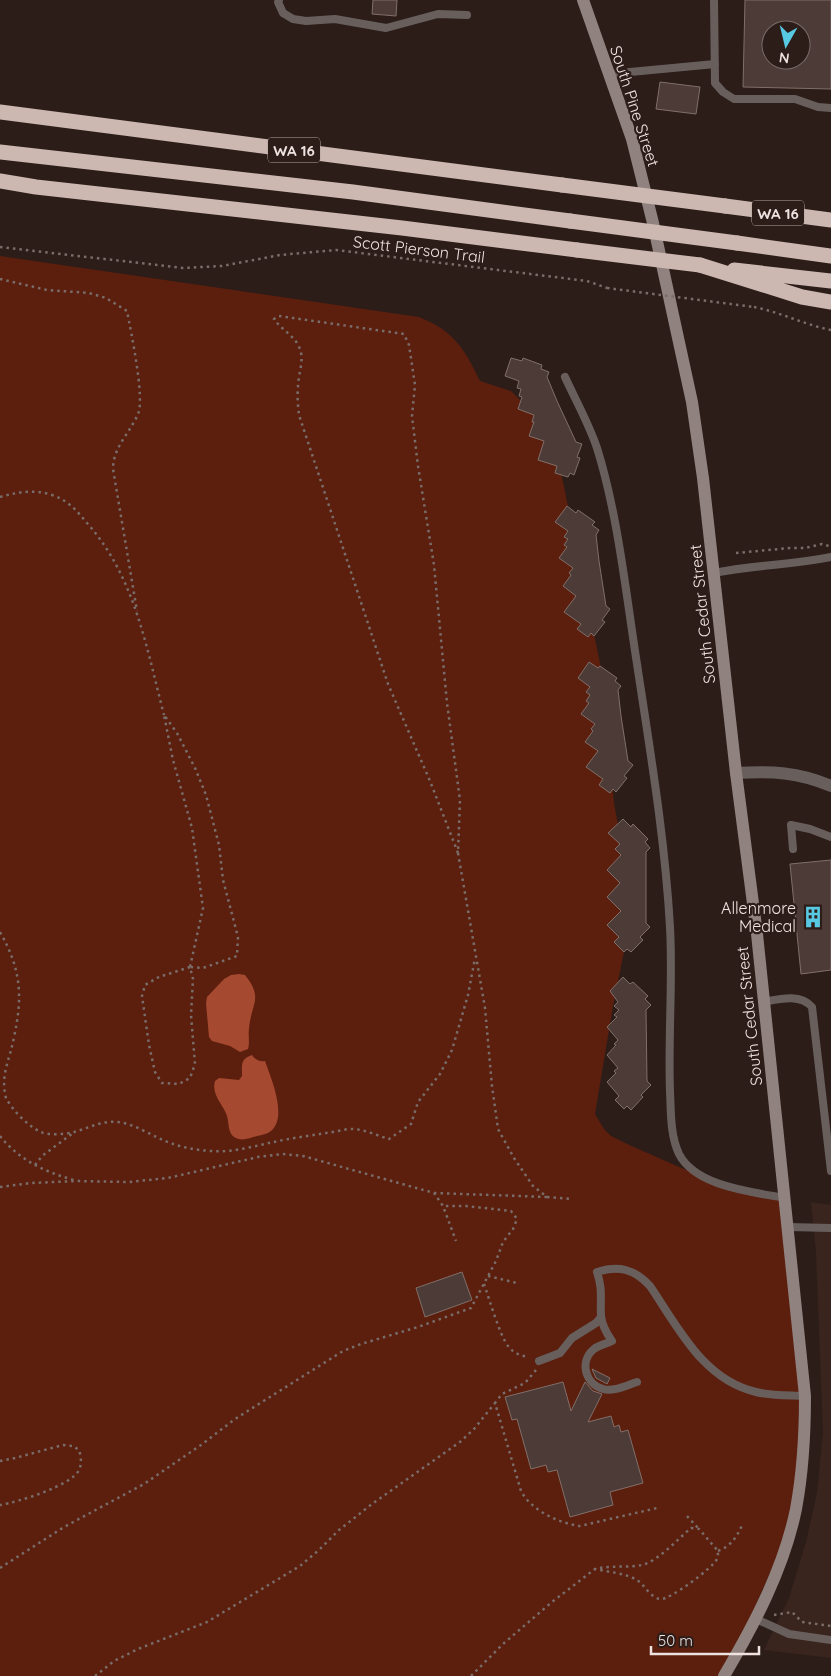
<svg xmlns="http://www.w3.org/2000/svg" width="831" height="1676" viewBox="0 0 831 1676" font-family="Quicksand,sans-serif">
<rect width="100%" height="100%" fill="#2c1d19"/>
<path fill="#39241e" d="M811 1202 831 1205V1658L764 1650 789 1598 806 1542 817 1493 823 1432 816 1253Z"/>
<path fill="#5c1e0d" d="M0 256 419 317C454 331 464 348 480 381L511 391 553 433 604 683 614 803 633 907 613 1006 595 1114 604 1129 611 1136 627 1144 702 1177 785 1198 805 1396 789 1530 724 1676H0Z"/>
<path fill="#a54930" d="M239 974 245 975C264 999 251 1003 249 1029 248 1036 250 1042 248 1049L240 1052 230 1046 212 1041 209 1037 206 1003 207 997 224 979 231 975Z
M252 1055C255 1060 260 1062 265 1061 271 1078 288 1117 271 1131 267 1134 262 1135 257 1136 250 1138 241 1142 234 1137 228 1133 229 1123 227 1116 223 1104 211 1095 215 1081L219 1078 239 1080 242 1076C242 1065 240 1059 252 1055Z"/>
<path fill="#4c3b37" stroke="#816f69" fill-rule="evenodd" d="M373 0H397L396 16 372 14Z
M745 0H831V89L743 87ZM771 30H801V60H771Z
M660 82 700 87 696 114 656 109Z
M511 358 522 361 523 358 542 365 541 369 549 372 547 377 557 401 576 442 582 444 577 457 580 458 574 475 570 473 568 477 555 473 557 466 538 460 544 441 529 436 534 422H532L534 415 518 409 522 397 519 396 521 389 517 388 519 381 505 376Z
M567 506 576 513 578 510 595 522 592 525 599 530 596 535 599 561 606 606 610 609 602 620 605 622 594 636 591 633 588 637 577 629 581 624 564 612 576 596 563 586 571 575 569 573 573 568 559 558 567 547 564 545 568 539 564 537 568 531 555 522Z
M589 662 598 668 600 666 617 678 615 681 621 686 618 690 621 716 628 761 633 765 624 776 627 778 616 792 613 789 610 793 599 785 603 779 586 767 598 751 585 742 593 731 591 729 595 724 581 714 589 703 586 701 590 695 586 692 590 687 578 678Z
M623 819 631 827 633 824 648 839 645 842 650 848 646 852V923L650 927 640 937 643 940 631 952 627 949 624 952 614 942 619 937 607 925 621 911 607 897 620 883 607 870 621 855 615 849 620 844 608 833Z
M831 860V970L801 974 790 864Z
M623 977 630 984 633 982 648 996 645 999 651 1005 646 1010 647 1081 651 1085 641 1095 643 1097 631 1110 627 1106 624 1109 615 1100 619 1096 607 1082 616 1073 614 1071 618 1068 607 1055 616 1045 614 1044 618 1040 607 1027 617 1017 614 1015 619 1010 614 1006 618 1002 610 991Z
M462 1272 472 1300 425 1317 416 1288Z
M592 1369 610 1378 607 1384 596 1378Z
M563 1382 571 1411 585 1382 593 1391 602 1394 588 1422 611 1416 614 1427 619 1425 621 1432 628 1430 643 1483 610 1492 613 1505 570 1517 557 1470 548 1472 546 1465 531 1469 517 1419 512 1420 505 1397Z"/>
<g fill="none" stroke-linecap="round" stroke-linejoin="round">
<path stroke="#7a6d69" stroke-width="2.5" stroke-dasharray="2.5 4" stroke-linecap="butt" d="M0 247 183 268 222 266 280 255 336 250 587 281 607 288
M0 279 47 290 89 293 106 298 127 311C131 332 145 398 138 414 130 433 113 447 113 469L137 611
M754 307C780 312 805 325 831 330
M0 497C18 492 34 489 52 495 68 500 77 511 87 523 135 577 146 646 164 715
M736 553 790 548H805L822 544 829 546
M0 932C21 969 23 996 14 1037 10 1060 0 1074 6 1098 13 1111 28 1126 41 1132 50 1136 65 1134 74 1132 89 1128 103 1120 118 1122 134 1124 149 1134 163 1140 179 1147 194 1150 211 1151 232 1153 254 1146 274 1142 291 1138 309 1136 326 1133 335 1132 344 1129 352 1129 364 1129 378 1136 389 1139L411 1124 418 1102 440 1074 452 1050 468 995 475 958
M190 967 159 977 145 985 142 996 149 1045 155 1072 162 1083 179 1084 190 1078 195 1064 191 1015 193 979 190 967 203 908 192 828 173 760 164 715 177 733 195 768 206 795 219 845 223 880 238 937 237 956 203 968 190 967
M0 1136C19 1160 45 1172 74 1180
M35 1165 42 1156 73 1133
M0 1187 31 1183 77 1181 129 1182 168 1178 258 1157 282 1154 303 1156 434 1193 443 1206 456 1241
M434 1193 547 1197 533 1186 514 1158 498 1129 492 1086 485 1008 458 853 460 800 447 703 434 565 418 466 412 416 415 385 409 345 404 334 279 316 274 319C282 330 293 335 298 345 306 358 298 373 298 387 297 397 298 406 299 415L388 684 430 781 458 853
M547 1197 572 1199
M488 1276 517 1283
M484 1284C489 1298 500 1336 508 1346 513 1353 521 1356 529 1357
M536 1370 525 1383 502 1394 495 1403 521 1491C531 1510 558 1523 580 1526L657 1508
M0 1461 15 1458 63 1445 73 1446 79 1450C81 1456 82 1464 79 1470 71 1486 18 1502 0 1505
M687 1516 698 1528
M718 1551C731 1546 737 1537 742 1525
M0 1568 64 1527 144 1484 201 1445 235 1419 343 1351 361 1344 418 1327 471 1308 496 1261 503 1242 513 1229 517 1219 511 1211 466 1206H443
M774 1615 792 1612 802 1622 831 1626
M95 1676 114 1661 138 1649 207 1622 300 1566 319 1550 339 1530 372 1504 460 1442 474 1429 495 1403
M471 1676 503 1644 552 1602 595 1569C611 1565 627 1568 642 1565 658 1561 678 1539 691 1528L699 1529 718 1551C718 1554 718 1557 717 1559 713 1568 669 1600 661 1599 651 1599 644 1584 637 1580 625 1573 608 1572 595 1569"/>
<path stroke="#685f5d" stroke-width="8" d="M279 0 278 2 283 13 293 19 306 21 335 19 386 28 438 14 467 15
M714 0 715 83 723 92 734 99H795L818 107 831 108
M609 74 715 64
M565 377C576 401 589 424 597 448 618 515 626 594 637 664 650 750 665 839 670 927 673 981 668 1036 670 1091 671 1111 670 1135 679 1154 696 1187 753 1192 785 1198
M714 573C753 565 792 565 831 557
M793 849 791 825 810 829 831 837
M763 1002C779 999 800 993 812 1007L831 1171
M788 1227 831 1228
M539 1361 560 1353 572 1338 596 1323 601 1317
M637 1382C627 1385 614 1392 603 1389 585 1384 579 1361 594 1349 599 1345 606 1344 612 1341 607 1334 602 1325 601 1316 600 1298 603 1290 597 1272 619 1265 634 1269 650 1286 678 1327 703 1380 756 1392 772 1396 789 1395 805 1396
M756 1619 789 1634 831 1640"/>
<path stroke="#685f5d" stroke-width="12" d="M736 773C772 771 798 772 831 786"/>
<path stroke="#90837f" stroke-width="12" d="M583 0 632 139 653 223 692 402 703 478 736 773 757 934 805 1396C805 1434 803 1471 796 1509 784 1568 754 1625 724 1676"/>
<path stroke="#ccb7b1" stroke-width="15" d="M0 112 562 185
M0 152 353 192 570 221
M0 181 36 187 402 228 577 250
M725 206 831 220
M737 243 831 256
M700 265 802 297 831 302
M734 270 831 281"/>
<path stroke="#7a6d69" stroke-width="2.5" stroke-dasharray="2.5 4" stroke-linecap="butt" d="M607 288 754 307"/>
<path stroke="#ccb7b1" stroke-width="15" d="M562 185 725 206
M570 221 737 243
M577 250 700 265"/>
</g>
<defs>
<g id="building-bare" transform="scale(1.725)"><path d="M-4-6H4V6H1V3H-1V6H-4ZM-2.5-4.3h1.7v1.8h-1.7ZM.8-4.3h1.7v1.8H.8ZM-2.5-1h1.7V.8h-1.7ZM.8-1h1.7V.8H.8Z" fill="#58c9e3" stroke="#2c1d19" stroke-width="2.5" paint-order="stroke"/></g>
</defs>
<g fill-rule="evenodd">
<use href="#building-bare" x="813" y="917"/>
</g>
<g text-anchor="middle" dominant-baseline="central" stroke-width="4.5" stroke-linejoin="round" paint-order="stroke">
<g fill="#2c1d19" stroke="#b4a8a4" stroke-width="1">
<rect x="268" y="137.5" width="52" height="25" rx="4"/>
<rect x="752" y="200.5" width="52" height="25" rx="4"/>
</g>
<g font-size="15" font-weight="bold" fill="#eee3e0">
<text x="294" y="150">WA 16</text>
<text x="778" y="213">WA 16</text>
</g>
<g font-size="16" fill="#eee3e0" stroke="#2c1d19">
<text transform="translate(635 106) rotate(72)">South Pine Street</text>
<text transform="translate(419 249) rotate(7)">Scott Pierson Trail</text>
<text transform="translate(702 614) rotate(-96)">South Cedar Street</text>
<text transform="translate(749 1016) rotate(-96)">South Cedar Street</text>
</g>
<g font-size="16" fill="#eee3e0" stroke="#2c1d19" text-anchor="end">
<text x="796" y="908">Allenmore<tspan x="796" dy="18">Medical</tspan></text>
</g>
</g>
<g transform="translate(786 45) rotate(188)"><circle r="24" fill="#2c1d19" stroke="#7a6c69"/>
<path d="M0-4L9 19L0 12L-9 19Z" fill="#58c9e3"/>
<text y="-8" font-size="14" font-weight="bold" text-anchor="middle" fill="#eee3e0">N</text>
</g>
<path d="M651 1646v8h108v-8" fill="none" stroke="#eee3e0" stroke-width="2.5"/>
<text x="658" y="1646" font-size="15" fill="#eee3e0" stroke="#2c1d19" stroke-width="4" paint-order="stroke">50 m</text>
</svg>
